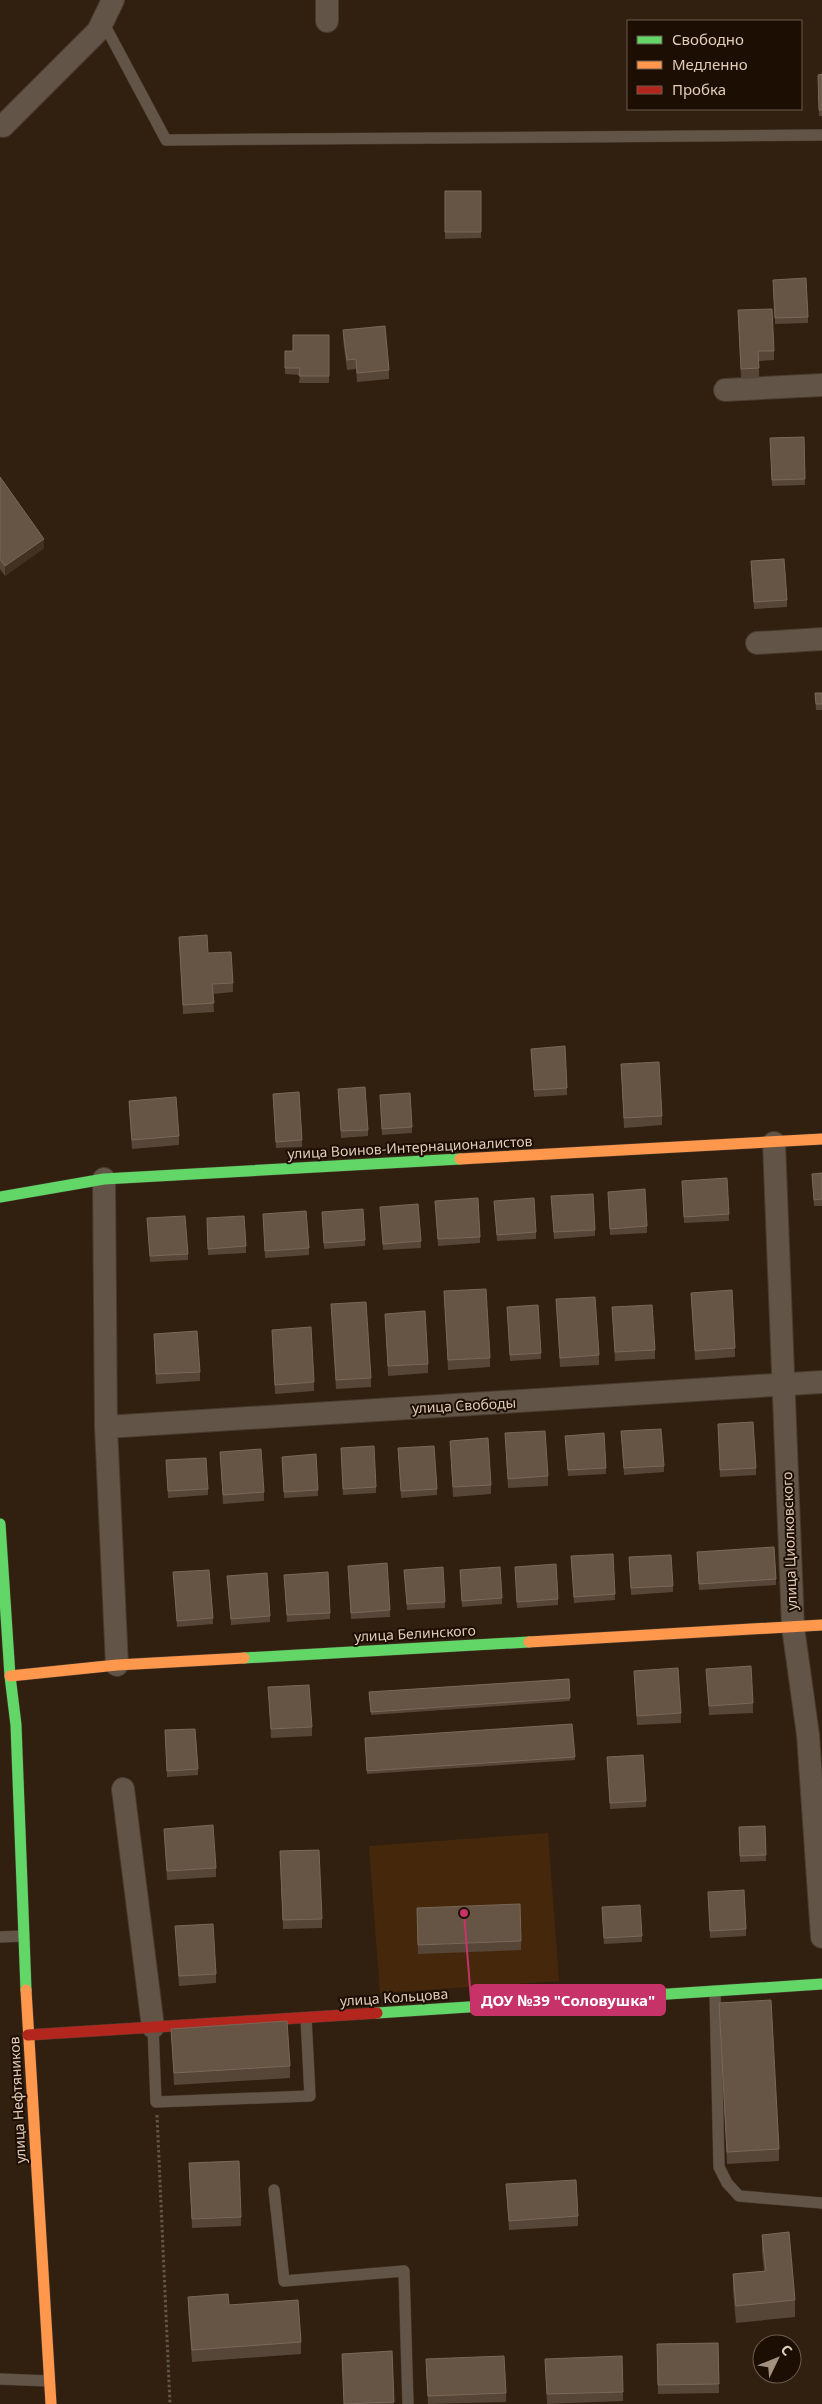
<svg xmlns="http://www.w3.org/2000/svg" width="822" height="2404" viewBox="0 0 822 2404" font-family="'Noto Sans',sans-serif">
<rect width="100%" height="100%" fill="#31200f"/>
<path fill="#45280b" d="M548 1833 559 1981 380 1993 369 1846Z"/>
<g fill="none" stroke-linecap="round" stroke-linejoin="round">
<g stroke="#483b2f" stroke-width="12">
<path id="lane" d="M103 22 166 140 822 135
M0 1937 24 1936
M715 1991 719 2167 727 2183 739 2196 822 2203
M153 2027 156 2102 310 2096 306 2018
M274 2190 284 2281 404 2271 408 2404
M0 2379 49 2381"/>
</g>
<g stroke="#483b2f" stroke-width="24">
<path id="street" d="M327 21V0
M3 126 98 31 113 0
M725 390 822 385
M757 643 822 639
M774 1143 793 1627 808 1735 822 1937
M104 1179 106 1427 117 1665
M106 1427 822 1382
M123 1789 153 2027"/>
</g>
<g stroke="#483b2f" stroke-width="12">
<path id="fast" d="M0 1197 104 1179 460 1159
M0 1524 10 1676 16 1725 26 1990
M244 1658 529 1642
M377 2013 822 1984"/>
</g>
<g stroke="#483b2f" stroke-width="12">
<path id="slow" d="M460 1159 822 1139
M529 1642 822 1625
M10 1676 117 1665 244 1658
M26 1990 51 2404"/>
</g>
<g stroke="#483b2f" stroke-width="12">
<path id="jam" d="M28 2035 377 2013"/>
</g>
<path stroke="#62564a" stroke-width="3" stroke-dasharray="2.5 2.5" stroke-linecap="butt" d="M157 2115 170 2404"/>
<use href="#lane" stroke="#635448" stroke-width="11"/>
<use href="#street" stroke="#635448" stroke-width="22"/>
<use href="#fast" stroke="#63d668" stroke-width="11"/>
<use href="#slow" stroke="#ff974d" stroke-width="11"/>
<use href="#jam" stroke="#b3261e" stroke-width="11"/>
</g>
<path fill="#564637" d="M822 74V116H819L818 81Z
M445 191H481V238L445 239Z
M773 286 808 317V323L775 324Z
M738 310 774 351V360L759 361V378L741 379Z
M343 330 389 370V379L357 382 356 369 347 370 343 339Z
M329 335V383H299L300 375 285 374V351H293Z
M804 437 805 485 772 486 770 438Z
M0 477 44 548 5 576 0 569Z
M751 568 787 600V607L754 609Z
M815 693H822V710H816Z
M179 937 208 953 233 983V992L213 994 214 1012 183 1014Z
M531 1049 567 1088V1095L534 1097Z
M621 1064 662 1116V1125L624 1128Z
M338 1089 368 1130V1136L341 1138Z
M273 1094 302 1140V1147L276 1148Z
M380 1095 412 1127V1133L382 1135Z
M129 1101 179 1136V1145L132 1149 129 1110Z
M822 1173V1206H814L812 1174Z
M682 1181 729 1214V1221L684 1223Z
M608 1192 647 1226V1233L610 1235Z
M551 1196 595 1230V1236L554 1239Z
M435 1201 480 1237V1243L438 1246Z
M494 1201 536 1232V1239L497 1241Z
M380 1207 421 1241V1248L383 1250Z
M322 1212 365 1240V1246L324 1249Z
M263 1214 309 1248V1255L265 1258Z
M147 1218 188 1254V1260L150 1262Z
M207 1218 246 1246V1253L208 1255Z
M444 1291 490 1358V1367L448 1370Z
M691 1293 735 1348V1357L695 1360Z
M556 1299 599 1355V1365L560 1367Z
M331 1304 371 1378V1387L336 1389Z
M507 1307 541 1353V1359L510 1361Z
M612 1307 655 1350V1359L615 1361Z
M385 1314 428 1364V1373L388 1376Z
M272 1330 314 1382V1391L275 1394Z
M154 1334 200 1372V1381L156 1384Z
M718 1424 756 1468V1475L720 1477Z
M621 1431 664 1466V1472L624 1475Z
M505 1433 548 1476V1486L508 1488Z
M565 1436 606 1468V1474L568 1476Z
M450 1441 491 1485V1494L453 1497Z
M341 1448 376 1487V1493L343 1495Z
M398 1448 437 1489V1495L401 1498Z
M220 1452 264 1492V1501L223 1504Z
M282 1457 318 1490V1496L284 1498Z
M166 1460 208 1489V1495L168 1498Z
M697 1552 776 1579V1585L699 1590Z
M571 1556 615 1594V1600L574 1603Z
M629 1557 673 1586V1592L631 1595Z
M348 1566 390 1610V1617L351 1619Z
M515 1567 558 1599V1605L517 1608Z
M404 1570 445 1602V1608L407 1610Z
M460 1570 502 1598V1604L462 1607Z
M173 1572 213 1618V1624L177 1627Z
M284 1575 330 1613V1619L287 1622Z
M227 1576 270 1616V1622L231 1625Z
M706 1669 753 1703V1713L709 1715Z
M634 1671 681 1713V1723L637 1725Z
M569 1679 570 1701 371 1715 369 1692Z
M268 1687 312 1727V1736L271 1738Z
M572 1724 575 1760 367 1774 365 1738Z
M165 1730 198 1769V1775L167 1777Z
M607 1757 646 1801V1807L610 1809Z
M765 1826 766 1861 740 1862 739 1827Z
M164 1829 216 1868V1877L167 1880Z
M280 1860 322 1919V1928L283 1929Z
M708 1892 746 1929V1936L710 1938Z
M417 1908 521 1941V1950L418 1954Z
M602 1914 642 1936V1942L604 1944Z
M175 1926 216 1974V1983L179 1986Z
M719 2003 779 2149V2161L727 2164Z
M171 2029 290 2066V2078L174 2085Z
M189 2163 241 2217V2226L192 2228Z
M506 2184 578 2216V2226L509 2230Z
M762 2235 795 2300V2317L736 2323 733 2291V2274L764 2271 762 2252Z
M188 2297 229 2305 301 2342V2354L192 2362 188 2309Z
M718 2343 719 2393 658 2394 657 2344Z
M392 2351 394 2404H344L342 2354Z
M545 2359 623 2392V2401L547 2404Z
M426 2368 506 2393V2402L428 2404Z"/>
<path fill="#413121" d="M44 539V548L5 576V566Z"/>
<path fill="#665545" stroke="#796858" d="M822 74V110H819L818 75Z
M445 191H481V232H445Z
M806 278 808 317 775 318 773 280Z
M772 309 774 351H758L759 368 741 369 738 310Z
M385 326 389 370 357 373 356 359 347 360 343 330Z
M293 335H329V376H299L300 368H285V351H293Z
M804 437 805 479 772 480 770 438Z
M0 477 44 539 5 566 0 559Z
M784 559 787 600 754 602 751 561Z
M815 693H822V704H816Z
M207 935 208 953 231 952 233 983 212 984 214 1003 183 1005 179 937Z
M565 1046 567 1088 534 1090 531 1049Z
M659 1062 662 1116 624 1118 621 1064Z
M365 1087 368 1130 341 1131 338 1089Z
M299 1092 302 1140 276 1142 273 1094Z
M410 1093 412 1127 382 1129 380 1095Z
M176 1097 179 1136 132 1140 129 1101Z
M822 1173V1199L814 1200 812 1174Z
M727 1178 729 1214 684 1217 682 1181Z
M645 1189 647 1226 610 1229 608 1192Z
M593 1194 595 1230 554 1232 551 1196Z
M478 1198 480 1237 438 1239 435 1201Z
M534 1198 536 1232 497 1235 494 1201Z
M418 1204 421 1241 383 1244 380 1207Z
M363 1209 365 1240 324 1243 322 1212Z
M306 1211 309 1248 265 1251 263 1214Z
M185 1216 188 1254 150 1256 147 1218Z
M244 1216 246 1246 208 1249 207 1218Z
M486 1289 490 1358 448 1360 444 1291Z
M732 1290 735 1348 695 1351 691 1293Z
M595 1297 599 1355 560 1358 556 1299Z
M366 1302 371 1378 336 1380 331 1304Z
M538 1305 541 1353 510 1355 507 1307Z
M652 1305 655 1350 615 1352 612 1307Z
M425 1311 428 1364 388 1366 385 1314Z
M311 1327 314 1382 275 1385 272 1330Z
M197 1331 200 1372 156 1374 154 1334Z
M753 1422 756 1468 720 1470 718 1424Z
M661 1429 664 1466 624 1468 621 1431Z
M545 1431 548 1476 508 1479 505 1433Z
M604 1433 606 1468 568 1470 565 1436Z
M488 1438 491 1485 453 1487 450 1441Z
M374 1446 376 1487 343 1489 341 1448Z
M434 1446 437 1489 401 1491 398 1448Z
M261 1449 264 1492 223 1495 220 1452Z
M316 1454 318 1490 284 1492 282 1457Z
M206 1458 208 1489 168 1491 166 1460Z
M774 1547 776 1579 699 1584 697 1552Z
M613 1554 615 1594 574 1597 571 1556Z
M671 1555 673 1586 631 1588 629 1557Z
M387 1563 390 1610 351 1613 348 1566Z
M556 1564 558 1599 517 1602 515 1567Z
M443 1567 445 1602 407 1604 404 1570Z
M500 1567 502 1598 462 1601 460 1570Z
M209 1570 213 1618 177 1621 173 1572Z
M328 1572 330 1613 287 1615 284 1575Z
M267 1573 270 1616 231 1619 227 1576Z
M751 1666 753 1703 709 1706 706 1669Z
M678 1668 681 1713 637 1716 634 1671Z
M569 1679 570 1698 371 1712 369 1692Z
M309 1685 312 1727 271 1729 268 1687Z
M572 1724 575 1757 367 1771 365 1738Z
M195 1729 198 1769 167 1771 165 1730Z
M643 1755 646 1801 610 1803 607 1757Z
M213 1825 216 1868 167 1871 164 1829Z
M765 1826 766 1855 740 1856 739 1827Z
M319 1850 322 1919 283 1920 280 1851Z
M744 1890 746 1929 710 1931 708 1892Z
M520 1904 521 1941 418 1945 417 1908Z
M640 1905 642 1936 604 1938 602 1907Z
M213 1924 216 1974 179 1976 175 1926Z
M771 2000 779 2149 727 2152 719 2003Z
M287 2021 290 2066 174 2073 171 2029Z
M239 2161 241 2217 192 2219 189 2163Z
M576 2180 578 2216 509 2221 506 2184Z
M789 2232 795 2300 736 2306 733 2274 766 2271 762 2235Z
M228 2294 229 2305 298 2300 301 2342 192 2350 188 2297Z
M718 2343 719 2384 658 2385 657 2344Z
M392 2351 394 2402 344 2404 342 2354Z
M504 2356 506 2393 428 2396 426 2359Z
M622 2356 623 2392 547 2394 545 2359Z"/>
<g text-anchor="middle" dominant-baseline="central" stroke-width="4" stroke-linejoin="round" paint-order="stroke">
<g font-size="14" fill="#e2cdbb" stroke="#1c0e02">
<text transform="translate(410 1147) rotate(-3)">улица Воинов-Интернационалистов</text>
<text transform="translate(464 1405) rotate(-3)">улица Свободы</text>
<text transform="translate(789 1541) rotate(-92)">улица Циолковского</text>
<text transform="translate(415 1633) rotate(-3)">улица Белинского</text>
<text transform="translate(394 1997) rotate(-4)">улица Кольцова</text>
<text transform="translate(17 2100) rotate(-93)">улица Нефтяников</text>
</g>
</g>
<path fill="none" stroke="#c73369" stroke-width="2" d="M464 1913L471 2000"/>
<circle fill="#c73369" stroke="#1c0e02" stroke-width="2" cx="464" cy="1913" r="5"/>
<rect fill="#c73369" stroke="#c73369" stroke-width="2" x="471" y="1985" width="194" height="30" rx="5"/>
<g font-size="15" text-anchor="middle" font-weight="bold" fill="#fff">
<text x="568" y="2006">ДОУ №39 "Соловушка"</text>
</g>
<rect x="627" y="20" width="175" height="90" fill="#1c0e02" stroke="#6b5a4c"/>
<rect x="637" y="36" width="25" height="8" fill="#63d668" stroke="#6b5a4c"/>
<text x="672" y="45" font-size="15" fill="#e2cdbb">Свободно</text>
<rect x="637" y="61" width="25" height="8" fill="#ff974d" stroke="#6b5a4c"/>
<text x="672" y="70" font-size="15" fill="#e2cdbb">Медленно</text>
<rect x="637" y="86" width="25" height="8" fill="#b3261e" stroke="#6b5a4c"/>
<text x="672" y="95" font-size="15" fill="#e2cdbb">Пробка</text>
<g transform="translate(777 2359) rotate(47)"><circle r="24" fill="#1c0e02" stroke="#6b5a4c"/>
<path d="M0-4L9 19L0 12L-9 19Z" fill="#a4907f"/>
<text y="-8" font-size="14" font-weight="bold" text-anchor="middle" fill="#e2cdbb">С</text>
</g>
</svg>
